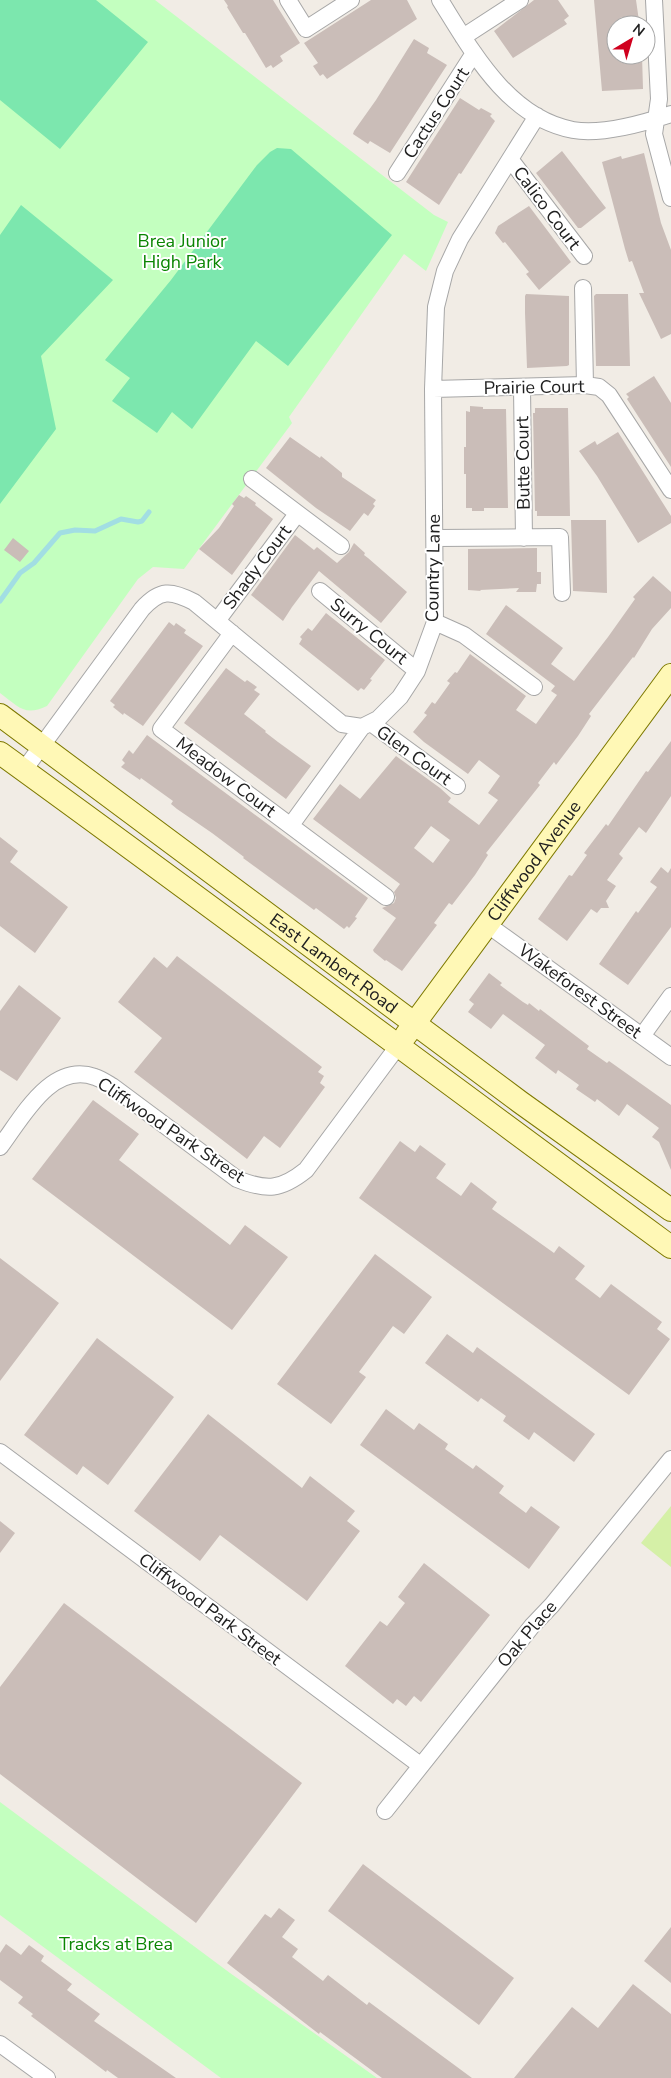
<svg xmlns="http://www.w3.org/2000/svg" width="671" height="2078" viewBox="0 0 671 2078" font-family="'Nunito Sans',sans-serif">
<rect width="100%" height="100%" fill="#f1ece5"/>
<path fill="#d5f0a7" d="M671 1506V1567L641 1543Z"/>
<path fill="#c3ffbf" d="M0 0H155L434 215 448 222 426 271 404 254 289 417 292 423 184 569 153 567 138 579 47 706C24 717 18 706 0 693Z
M0 1802 230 1973 377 2078H221L0 1915Z"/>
<path fill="#7ce7ae" d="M0 0H96L148 42 60 149 0 100Z
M277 148 291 149 392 235 288 366 256 341 192 429 172 412 157 433 112 401 130 378 105 360 171 280 257 165 270 152Z
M21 205 113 280 41 356 56 429 0 504V235Z"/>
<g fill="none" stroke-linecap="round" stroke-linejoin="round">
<path stroke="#a2dee3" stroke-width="5" d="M0 601 20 573 34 563 60 533 75 530 95 531 121 519 138 522 142 521 149 512"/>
</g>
<path fill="#cabdb8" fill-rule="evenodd" d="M224 0H273L300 43 280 56 283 61 273 68 271 65 266 68 245 33H243L227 7 228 6Z
M371 0H407L417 19 327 79 323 74 320 76 313 66 318 63 304 43Z
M534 0H558L569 16 564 20 567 24 513 58 494 31Z
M594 0H636L639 21H626L627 25H616V55H642L643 89 602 91Z
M414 39 429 48 427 53 447 65 390 153 370 141 368 144 353 134 354 131 376 100Z
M460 98 479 110 481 108 492 114 490 116 495 121 461 174 459 173 439 205 406 182Z
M562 151 606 208 581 228H578L536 173Z
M644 153 661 223 671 250V334L661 339 639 293H644L632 261 629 262 625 249 602 162 621 156 622 159Z
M529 206 571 262 539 290 526 274 529 272 505 242 503 243 495 233 498 226Z
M526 294 569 296V365L567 366 527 368 525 313V296Z
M596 294H628L630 366H596L594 296Z
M654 376 671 403V467L627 399 629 397 626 394Z
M470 406 483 407V409H506L508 508H484V511H472V508H466V474H464V447H466V411L470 412Z
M535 408H568L570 516H537V511H535L533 413H535Z
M618 432 671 516V523L638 543 597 476 579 451 595 441 597 445Z
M290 437 320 458 321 456 342 473V477L376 500 373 504 375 506 368 516 364 513 350 531 316 508 266 468Z
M239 495 244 498 246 496 256 503 255 505 273 519 232 575 199 549 219 528 234 506 232 504Z
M571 520H606L607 593 573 591Z
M295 535 314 550 317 547 337 563 349 552 354 543 365 553 364 555 368 558 407 592 381 623 319 571 292 607 283 621 251 595Z
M13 538 29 551 20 562 4 550Z
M537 548V572H541V584H537L536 592H516L519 588 480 590 481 591 468 590V549Z
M653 576 671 592V608L652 629 634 658 633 657 589 714 591 716 578 736 556 765 554 762 538 783 540 785 486 853 488 855 475 875 452 905 449 903 434 923 437 925 402 971 386 960 385 961 374 952 373 950 396 918 382 908 394 903 396 898 394 892 400 884 313 819 340 784 360 799 396 756 440 788 451 798 448 802 479 825 498 800 488 793 500 776 479 760 468 774 424 742 413 732 427 715 424 713 432 702 435 704 450 683 447 681 455 672 457 673 470 654 526 696 516 710 536 724 557 695 551 691 555 686 486 634 506 605 563 648 551 664 574 681 608 637 635 599 633 597ZM431 826 450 840 433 863 414 848Z
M326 613 385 660 370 679 372 680 364 690 361 688 358 691 299 644 302 639 300 637 308 628 312 631Z
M169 622 174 626 176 623 186 630 184 633 203 646 143 726 124 713 123 715 113 707 115 705 110 701Z
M226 668 245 682 247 680 257 687 254 690 260 694 244 714 266 731 265 732 278 742 311 766 286 799 184 723Z
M147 735 368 898 355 917 357 918 349 928 347 926 344 929 316 908 314 910 243 858 244 857 212 833 177 809 171 804 173 801 141 778 140 780 121 767 125 763 122 760 129 750 133 754Z
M671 741V796L646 833 639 827 619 854 623 858 607 880 616 886 606 901 609 908H601L597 913 591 909 567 941 538 919 569 875 572 876 587 855 584 853 606 824 608 826 646 771 648 772Z
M0 837 18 851 10 862 68 907 35 953 0 926Z
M661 867 668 873 671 868V927L628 985 599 964 636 911 638 913 657 887 650 882Z
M177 956 322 1067 318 1072 324 1076 320 1083 325 1087 280 1148 264 1136 247 1159 134 1072 162 1038 118 1002 154 957 167 968Z
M489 973 502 983 500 985 523 1002 528 1005 529 1003 539 1011 540 1009 589 1046 587 1049 607 1063 609 1061 671 1105V1170L659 1142 652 1137 659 1128 627 1104 619 1116 597 1099 595 1102 576 1089 579 1085 558 1070 556 1074 535 1058 545 1045 503 1014 491 1029 468 1012 474 1004 469 1000Z
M19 985 61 1018 17 1081 0 1070V1011Z
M93 1100 139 1134 119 1160 230 1245 245 1225 288 1257 232 1330 32 1179Z
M400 1141 415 1152 420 1145 446 1164 436 1178 461 1196 471 1182 497 1202 492 1209 526 1233 554 1253 559 1246 585 1266 575 1279 600 1298 611 1284 662 1322 657 1329 670 1339 629 1395 359 1198Z
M375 1254 432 1297 404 1334 393 1326 359 1372 366 1377 331 1424 277 1384Z
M0 1258 59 1303 0 1381Z
M447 1334 473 1353 477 1347 595 1434 574 1462 534 1432 529 1440 503 1421 506 1416 481 1398 478 1402 425 1363Z
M97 1338 174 1397 108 1485 83 1466 77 1475 24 1435Z
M386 1409 414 1430 419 1423 448 1444 445 1449 473 1469 476 1465 504 1486 499 1493 526 1513 531 1506 560 1527 529 1569 360 1445Z
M208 1414 302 1488 310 1476 355 1511 347 1521 360 1531 307 1601 220 1535 200 1561 134 1511Z
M0 1521 15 1533 0 1553Z
M424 1563 490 1615 421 1702 414 1696 406 1706 397 1699 393 1704 345 1666 380 1621 387 1626 405 1603 398 1597Z
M64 1603 302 1783 196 1923 0 1774V1687Z
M363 1864 514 1978 479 2025 328 1911Z
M279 1908 295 1920 282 1937 298 1949 292 1957 323 1981 328 1975 367 2005 369 2002 472 2078H382L320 2032 319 2034 227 1963 265 1914 271 1918Z
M671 1927V1983L644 1961Z
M6 1944 21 1955 29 1945 44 1956 41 1961 72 1984 67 1990 100 2014 94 2021 176 2078H118L107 2070 106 2072 31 2016 33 2014 18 2003 23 1997 0 1980V1953Z
M633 1984 671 2014V2078H514L572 2007 598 2028Z"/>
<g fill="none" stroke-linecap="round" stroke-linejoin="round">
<g stroke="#a7a7a7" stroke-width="18">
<path id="street" d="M288 0 306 29 351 0
M440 0C472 51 508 118 573 130 602 135 644 123 671 114
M654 0 659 99 654 134 671 198
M463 37 520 0
M510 159 584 256
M397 173 474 53
M583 288 585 385
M522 388 524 538
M433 389 585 385 599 387 609 395 671 490
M252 479 341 546
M436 538 560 537 562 593
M320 591 417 671
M217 621 297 514
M435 622 464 635 534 687
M232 633 161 729 386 897
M371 723 457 786
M24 770 142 609C160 589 171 590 194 602L342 724 362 727 378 719 400 697 417 671 435 622 433 389 436 307 445 271 460 239 537 116
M291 825 362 727
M488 925 671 1057
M642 1036 671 996
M0 1147C22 1118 51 1061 95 1077 101 1079 107 1083 112 1086L237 1179C267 1191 281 1190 306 1170L398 1046
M0 1452 420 1765
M385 1811 532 1626 552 1605 671 1459
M0 2044 47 2078"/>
</g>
<g stroke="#7e7900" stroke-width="24">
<g id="secondary">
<path id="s1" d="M0 715 520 1102 671 1210"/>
<path d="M0 753C225 916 447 1083 671 1247"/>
<path id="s2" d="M406 1035 671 675"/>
</g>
</g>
<use href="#street" stroke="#fff" stroke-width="16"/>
<use href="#secondary" stroke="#fff8b6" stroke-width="22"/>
</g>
<g text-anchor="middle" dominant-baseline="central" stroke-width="4" stroke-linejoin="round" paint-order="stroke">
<g font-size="18" fill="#202020" stroke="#fff">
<text transform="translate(436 113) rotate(-57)">Cactus Court</text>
<text transform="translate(547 208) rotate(53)">Calico Court</text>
<text transform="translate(534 387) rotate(-1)">Prairie Court</text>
<text transform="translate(523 463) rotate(-91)">Butte Court</text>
<text transform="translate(257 567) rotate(-53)">Shady Court</text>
<text transform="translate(433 568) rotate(-89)">Country Lane</text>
<text transform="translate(369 631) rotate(39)">Surry Court</text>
<text transform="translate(414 755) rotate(36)">Glen Court</text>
<text transform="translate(226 777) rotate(37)">Meadow Court</text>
<text stroke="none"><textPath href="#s2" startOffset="216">Cliffwood Avenue</textPath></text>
<text stroke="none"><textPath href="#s1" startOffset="416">East Lambert Road</textPath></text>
<text transform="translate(580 991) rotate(36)">Wakeforest Street</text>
<text transform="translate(171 1130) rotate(34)">Cliffwood Park Street</text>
<text transform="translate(210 1609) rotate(37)">Cliffwood Park Street</text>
<text transform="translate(527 1634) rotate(-50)">Oak Place</text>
</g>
<g font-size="18" fill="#0a8502" stroke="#fff">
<text x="182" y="241">Brea Junior<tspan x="182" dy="21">High Park</tspan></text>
<text x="116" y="1944">Tracks at Brea</text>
</g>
</g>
<g transform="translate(631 40) rotate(38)"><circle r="24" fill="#ffffff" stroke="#a6a6a6"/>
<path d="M0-4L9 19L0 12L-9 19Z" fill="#d0001e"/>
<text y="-8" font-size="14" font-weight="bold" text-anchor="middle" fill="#202020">N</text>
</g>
</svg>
